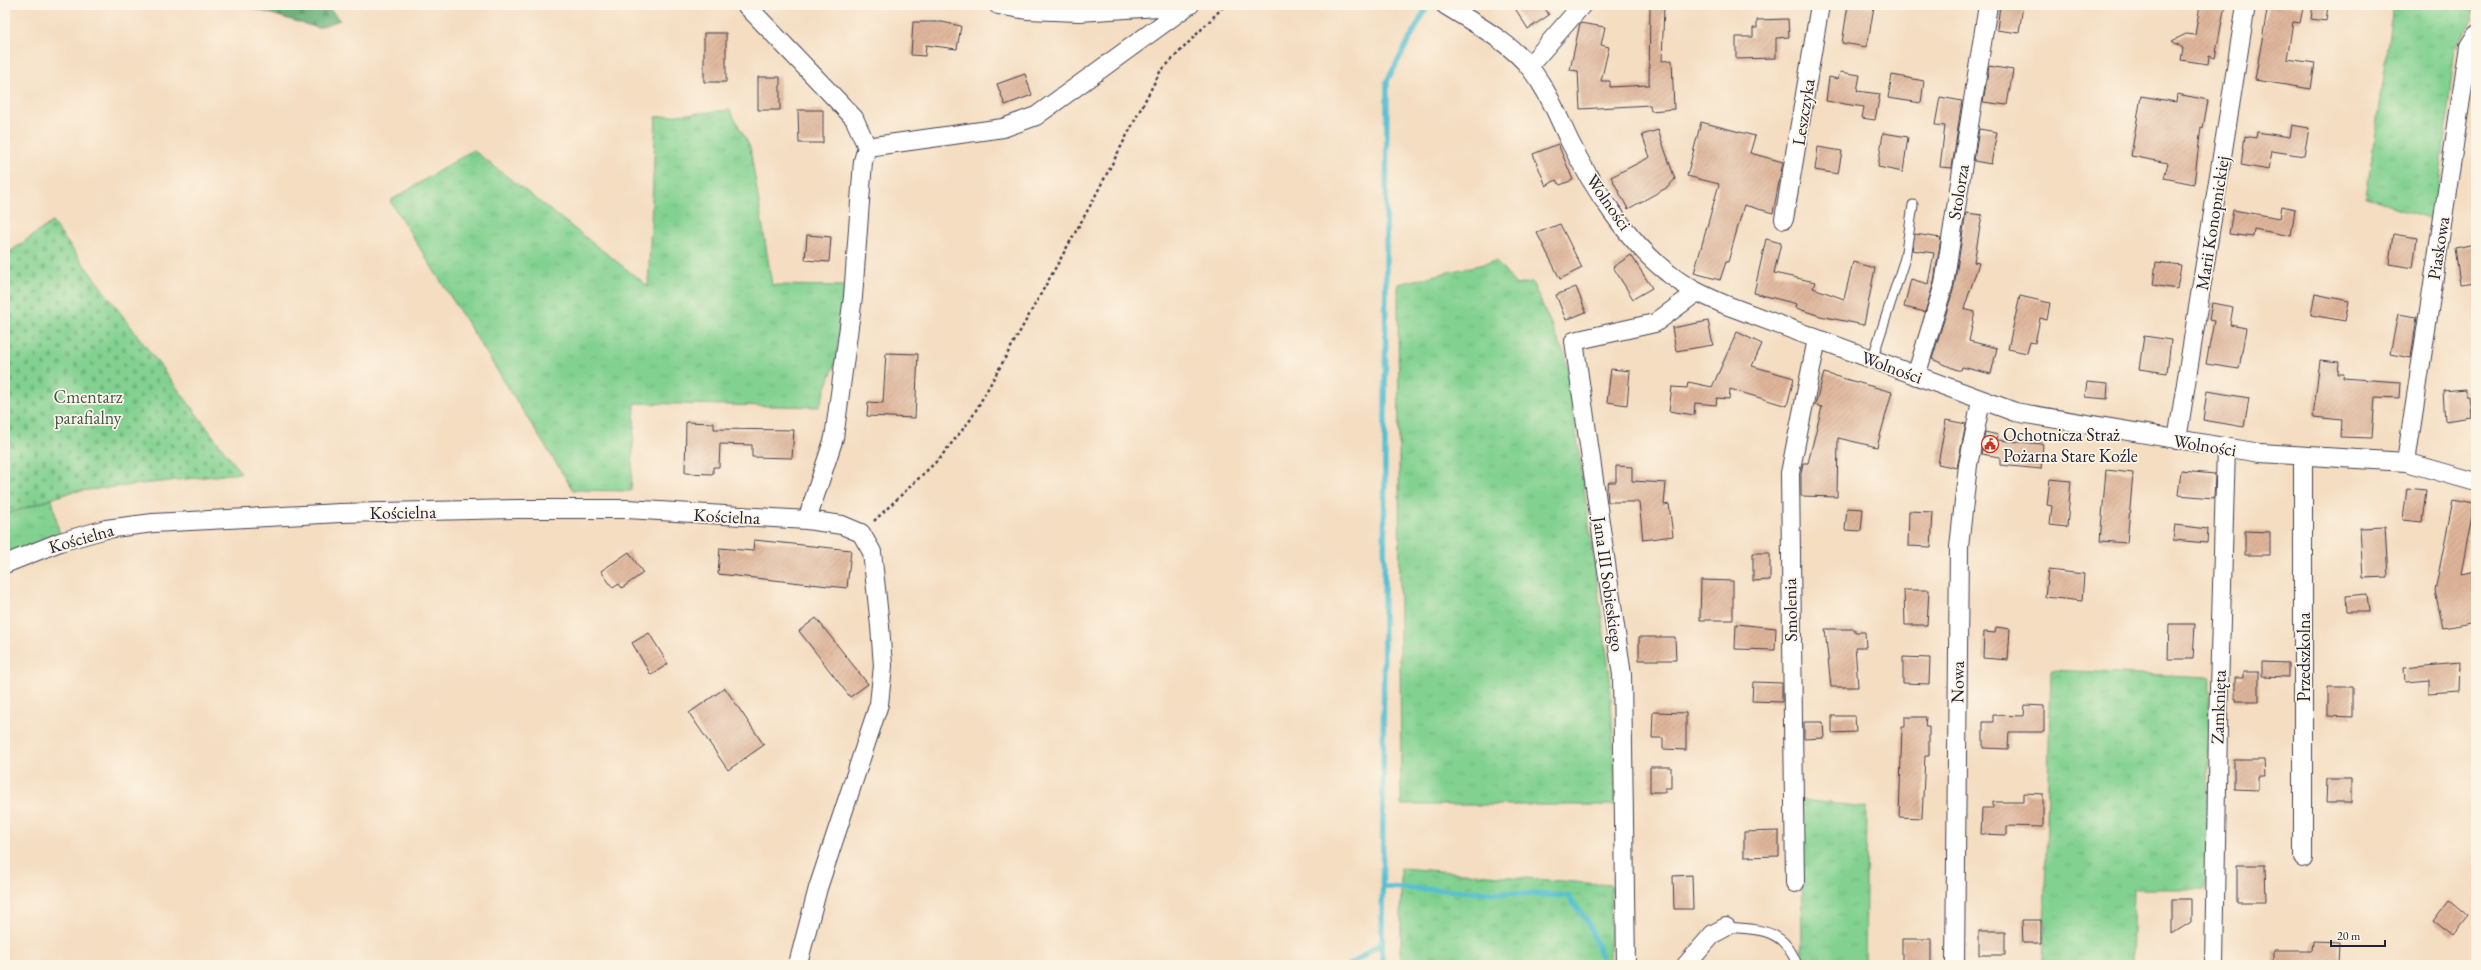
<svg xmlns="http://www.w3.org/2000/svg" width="2481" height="970" viewBox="0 0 2481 970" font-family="'EB Garamond',serif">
<defs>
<pattern id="grass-tufts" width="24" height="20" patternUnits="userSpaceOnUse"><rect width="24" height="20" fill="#82d190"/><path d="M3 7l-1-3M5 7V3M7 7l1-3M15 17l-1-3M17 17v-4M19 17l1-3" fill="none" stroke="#70b37d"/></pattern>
<pattern id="forest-firs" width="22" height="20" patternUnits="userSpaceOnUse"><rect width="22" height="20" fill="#69b37a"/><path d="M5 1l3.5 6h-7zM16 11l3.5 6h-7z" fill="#569165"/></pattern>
<pattern id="cemetery-stones" width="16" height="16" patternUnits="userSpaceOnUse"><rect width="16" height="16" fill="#82d190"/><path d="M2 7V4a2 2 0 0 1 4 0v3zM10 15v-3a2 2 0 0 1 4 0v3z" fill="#70b37d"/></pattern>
<pattern id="building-hatch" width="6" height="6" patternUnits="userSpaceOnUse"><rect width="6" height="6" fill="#dfb59a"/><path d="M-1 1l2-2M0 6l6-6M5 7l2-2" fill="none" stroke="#bf9b86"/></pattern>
</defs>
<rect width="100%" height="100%" fill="#fcf5e5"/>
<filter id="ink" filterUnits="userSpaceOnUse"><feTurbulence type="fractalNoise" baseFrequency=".025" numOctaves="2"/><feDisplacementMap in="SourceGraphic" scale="8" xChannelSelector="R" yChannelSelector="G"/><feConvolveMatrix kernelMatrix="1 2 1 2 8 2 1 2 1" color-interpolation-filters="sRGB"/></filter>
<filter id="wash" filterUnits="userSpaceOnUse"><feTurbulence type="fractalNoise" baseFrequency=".012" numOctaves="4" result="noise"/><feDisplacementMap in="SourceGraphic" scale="16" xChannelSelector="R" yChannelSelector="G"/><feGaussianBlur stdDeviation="0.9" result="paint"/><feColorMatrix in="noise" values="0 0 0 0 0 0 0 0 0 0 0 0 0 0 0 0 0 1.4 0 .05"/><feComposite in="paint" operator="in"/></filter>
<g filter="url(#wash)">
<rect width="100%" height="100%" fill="#f4ddc1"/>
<path fill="url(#grass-tufts)" stroke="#527a66" d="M2393 5H2473L2472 20 2455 48 2435 220 2366 198Z
M730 110 750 147 772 285 844 286 836 361 819 407 635 403 631 491 573 490 390 201 473 150 648 286 656 117Z
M1496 261 1516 285 1532 282 1566 358 1610 677 1616 805H1401L1398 284Z
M52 499 60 536 5 558V515Z
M2051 670 2210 677 2206 889H2134L2132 965H2043Z
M1801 800 1867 807 1865 965H1802Z
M1401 868 1611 885 1610 965H1401Z"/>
<path fill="url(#forest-firs)" stroke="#466a5a" d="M241 5H326L340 20 318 28Z"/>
<path fill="url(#cemetery-stones)" stroke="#527a66" d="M52 222 241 473 71 492 5 515V255Z"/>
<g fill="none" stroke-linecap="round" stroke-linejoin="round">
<path stroke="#55bfd1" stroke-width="5.5" d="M1383 887 1568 896 1587 921 1601 956
M1350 965 1383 941
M1382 965 1387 81 1428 5"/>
</g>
<g id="blocks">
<path fill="url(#building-hatch)" d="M1513 5H1543L1549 15 1528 29Z
M1848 5 1874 7 1867 47 1842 43Z
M2000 5H2023L2019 33 1997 30Z
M2200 5H2225L2215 58 2209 56 2208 64 2181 60 2183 48 2172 41 2186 34 2195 35Z
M2268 5 2303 8 2300 23 2293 22 2287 59 2315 63 2311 89 2255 80Z
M2313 5H2328L2326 21 2311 19Z
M1650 6H1664L1662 61 1672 60 1674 109 1651 111 1650 105 1580 109 1578 71 1570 70 1580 23 1605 27 1601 45 1609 47 1601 81H1610V87L1649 85Z
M1788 19 1789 37 1776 38V58L1736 59V37H1753V28H1757V20Z
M913 22H942L961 26 957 49 926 45 925 56 911 55Z
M704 33H726V82H704Z
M1989 66 2013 70 2007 105 1983 102Z
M1840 72 1860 75 1857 91 1880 94 1875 120 1862 118 1864 107 1826 101 1829 77 1838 79Z
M1025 74 1032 95 1005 105 997 84Z
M1892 75 1924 81 1921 103 1888 98Z
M758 77H780V110H758Z
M2177 94 2208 100 2203 128 2201 127 2194 184 2164 178 2168 163 2131 156 2141 96 2176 102Z
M1940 97 1962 101 1952 168 1940 167 1945 126 1935 125Z
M798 110H823V143H799Z
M1701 122 1755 136 1750 153 1783 162 1773 213 1744 205 1728 262H1726L1720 280 1694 273 1719 184 1687 176Z
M2292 125 2309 128 2304 156 2272 151 2269 170 2241 165 2245 136 2256 138 2257 132 2290 137Z
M1979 129 1997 132 1991 164 1974 161Z
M1658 130 1675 179 1668 187 1628 209 1611 177 1650 157 1642 135Z
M1883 133 1908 137 1903 172 1878 167Z
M1558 144 1573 180 1560 185 1556 180 1546 186 1533 154Z
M1818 147 1842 151 1838 174 1815 170Z
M2282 206 2295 209 2291 236 2254 229 2253 237 2229 234 2233 210 2280 218Z
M1966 213 1982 215 1974 262 1979 263 1964 309 1975 312 1969 341 1997 348 1991 374 1962 367 1961 370H1957L1932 359 1954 287Z
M1560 224 1582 268 1560 279 1537 233Z
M1915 234 1941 238 1934 282 1925 312 1904 307 1911 279 1928 284 1934 253 1912 250Z
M2393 234 2417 238 2413 268 2389 264Z
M807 235 831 237 829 262 805 260Z
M1766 239 1781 243 1774 273 1815 282 1813 288 1844 299 1853 262 1875 268 1864 325 1820 316 1796 308 1797 304 1754 293Z
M2476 244V282L2460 284 2455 248Z
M1631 255 1652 288 1633 299 1613 267Z
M2156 262 2181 265 2177 289 2153 285Z
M1576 287 1586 312 1566 320 1556 295Z
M2315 294 2349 301 2345 321 2311 315Z
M2020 296 2050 303 2047 320 2040 318 2035 343 2030 342 2027 353 2008 349Z
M2212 303 2233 307 2230 325 2246 328 2239 369 2206 364 2214 321 2209 320Z
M2398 314 2417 317 2411 358 2390 354Z
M1708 321 1713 345 1676 351 1672 328Z
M1737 332 1762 344 1752 366 1794 378 1787 406 1730 389 1729 399 1717 398 1716 405 1695 403 1694 415 1669 411 1672 387 1687 388 1688 382 1712 387Z
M2144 336 2171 340 2167 373 2139 369Z
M886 353 918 354 915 418 867 416 868 402 883 403Z
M2320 360 2339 362 2338 374H2344L2343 378 2400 382 2399 398 2375 397 2372 438 2341 437 2342 420 2313 417Z
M1611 369 1630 371 1627 405 1607 402Z
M1824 373 1892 392 1877 447 1838 438 1837 497 1801 496V474L1803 463H1808L1822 407 1815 405Z
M2087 382 2108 384 2107 399 2085 397Z
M2466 389V396H2469L2471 417 2445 421 2443 391Z
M2207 391 2249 398 2244 427 2203 420Z
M1946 420 1966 424 1957 468 1938 464Z
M686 422 714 423V429L794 430 792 458 752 457V445L720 444 719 467H713V474L685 473Z
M1985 432 1998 435 1997 440 2043 444 2041 469 2000 465V457L1981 454Z
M1616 466 1632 467V481L1666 483 1664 505 1669 504 1673 536 1643 540 1639 502H1608L1607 487 1609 482H1616Z
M2106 470 2133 473 2127 543 2100 541Z
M2181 471 2215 474 2214 498 2178 495Z
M2050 479 2071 481 2067 527 2050 525 2052 506 2047 505Z
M2407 488 2426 490 2422 522 2403 520Z
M2453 500 2474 504 2461 574 2476 571V622L2443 628 2435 591Z
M1847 508 1863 509 1861 531 1845 530Z
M1909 511 1933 512 1931 547 1908 546Z
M2175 525 2208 529 2207 543 2173 540Z
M2385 527 2388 577 2363 578 2360 528Z
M2245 531 2270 532V555H2245Z
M754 540 851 550 847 588 718 574 720 548 753 551Z
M629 552 643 573 622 588 619 584 613 588 601 571Z
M1753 553H1770V580L1753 581Z
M2048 570 2084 574 2082 601 2045 597Z
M1701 580 1733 581V620H1700Z
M1904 590H1929L1927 625H1905Z
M2367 594 2369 612H2347L2346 596Z
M816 618 868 684 850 697 799 631Z
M1736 624 1776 628 1775 650 1735 649Z
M2169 624H2195L2193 659H2168Z
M1996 627 2010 629 2008 660 1983 658 1984 632 1995 633Z
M1825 629H1855V632H1865L1866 647H1855L1858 687H1831Z
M649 633 668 664 651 675 632 643Z
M1639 637H1675L1676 660H1639Z
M1903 657 1930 658 1929 684 1903 683Z
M2262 662 2288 663V677L2262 676Z
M2460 663 2459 691 2429 693V680L2405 682 2404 668Z
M2243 672H2259V701H2235V678H2243Z
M1753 682 1782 683V702L1752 701Z
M2328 687H2352V717L2328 716Z
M725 688 764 745 728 770 689 713Z
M2025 705 2044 706V732H2009L2008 749 1983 748V722H1993V715L2024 716Z
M1653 712 1686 713V750L1663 749V738H1652Z
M1832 716H1855L1856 732 1832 733Z
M1905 717H1926L1925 727H1929V756H1925L1922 818 1899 817 1902 727H1905Z
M1804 722H1823L1824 738 1804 739Z
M2234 760H2264L2265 776H2258V790L2234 789Z
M1650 767H1671V788H1665V792H1650Z
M2327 779H2351V803H2326Z
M2024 793 2043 794V827L2007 826V835L1981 834 1982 808H1993V802H2024Z
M1779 831V856L1744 857V832Z
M2237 865H2265L2266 902H2237Z
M1692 875 1693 909H1674L1673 876Z
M2172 899H2191V922L2172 934Z
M2449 900 2468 916 2452 936 2433 921Z
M2022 920H2041V943H2023Z
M1979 931H2005V955H1979Z
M1902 939H1931V965H1902Z
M2313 941 2339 942 2338 965H2273V951H2312Z"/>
</g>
</g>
<g filter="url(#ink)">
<use href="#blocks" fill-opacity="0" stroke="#423e4f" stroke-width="1"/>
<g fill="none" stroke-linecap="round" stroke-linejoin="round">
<g stroke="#423e4f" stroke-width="11">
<path id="lane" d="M1872 360 1905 258 1913 205
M1726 927C1760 930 1784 928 1797 965"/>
</g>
<g stroke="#423e4f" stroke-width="20">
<path id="street" d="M746 5 854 118 867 147 863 161 853 297 834 438 807 520
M998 5 1027 10 1079 12 1190 5
M1445 5C1472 22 1510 42 1530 68 1549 92 1557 115 1570 142 1592 186 1628 242 1668 273 1685 287 1705 296 1726 305L2015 412 2260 453 2406 462 2476 482
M1529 66 1582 5
M867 147 1003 128 1036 116 1189 5
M1784 219 1820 5
M1916 376 1944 284 1988 5
M2177 440 2246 5
M2406 462 2469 46 2476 35
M5 564 60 542 106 529 153 523 340 513 518 509H627L807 520 842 525 861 533 872 552 880 626 883 666 879 704 818 888 799 960 800 965
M2303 858V457
M1795 883 1790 473 1817 339
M1626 965 1622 675 1574 341 1655 323 1697 292
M1686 965 1713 934 1726 927
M1955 965 1959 547 1968 465 1981 401
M2214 965 2218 724 2226 448"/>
</g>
<path stroke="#423e4f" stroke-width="2.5" stroke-dasharray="3 3" stroke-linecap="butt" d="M874 521 939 459 971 419 1090 206 1160 72 1225 5"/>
<use href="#lane" stroke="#fff" stroke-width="9"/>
<use href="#street" stroke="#fff" stroke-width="18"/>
</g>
</g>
<defs>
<g id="civic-ring" transform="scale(0.9)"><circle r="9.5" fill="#fcf5e5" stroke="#c8321e" stroke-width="1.5"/><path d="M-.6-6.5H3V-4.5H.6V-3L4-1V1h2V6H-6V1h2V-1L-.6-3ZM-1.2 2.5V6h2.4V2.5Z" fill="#c8321e"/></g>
</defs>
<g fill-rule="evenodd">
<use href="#civic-ring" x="1990" y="444"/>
</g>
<g text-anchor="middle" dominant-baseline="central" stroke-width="3.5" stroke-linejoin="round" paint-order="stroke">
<g font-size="18" fill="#22223b" stroke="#fcf5e5">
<text transform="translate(1803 112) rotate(-81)">Leszczyka</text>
<text transform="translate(1958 192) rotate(-81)">Stolorza</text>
<text transform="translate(1609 202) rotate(55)">Wolności</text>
<text transform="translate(2212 223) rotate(-81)">Marii Konopnickiej</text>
<text transform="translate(2438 248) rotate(-81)">Piaskowa</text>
<text transform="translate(1892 367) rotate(20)">Wolności</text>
<text transform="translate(2205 445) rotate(9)">Wolności</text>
<text transform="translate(403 512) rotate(-1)">Kościelna</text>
<text transform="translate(727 516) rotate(3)">Kościelna</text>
<text transform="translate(81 538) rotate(-16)">Kościelna</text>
<text transform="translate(1609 584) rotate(82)">Jana III Sobieskiego</text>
<text transform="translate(1790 610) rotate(-91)">Smolenia</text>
<text transform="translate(2303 657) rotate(-90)">Przedszkolna</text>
<text transform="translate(1957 682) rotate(-89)">Nowa</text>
<text transform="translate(2218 707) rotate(-88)">Zamknięta</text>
</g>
<g font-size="18" fill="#3f5754" stroke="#fcf5e5">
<text x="88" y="396">Cmentarz<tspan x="88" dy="21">parafialny</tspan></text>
</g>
<g font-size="18" fill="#22223b" stroke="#fcf5e5" text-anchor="start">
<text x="2003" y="434">Ochotnicza Straż<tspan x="2003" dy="21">Pożarna Stare Koźle</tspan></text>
</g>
</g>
<rect width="2481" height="970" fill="none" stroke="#fcf5e5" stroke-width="20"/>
<path d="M2331 940v6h54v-6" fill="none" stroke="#22223b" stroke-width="2"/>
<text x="2337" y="940" font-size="12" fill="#22223b" stroke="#fcf5e5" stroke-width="3" paint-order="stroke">20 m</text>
</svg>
